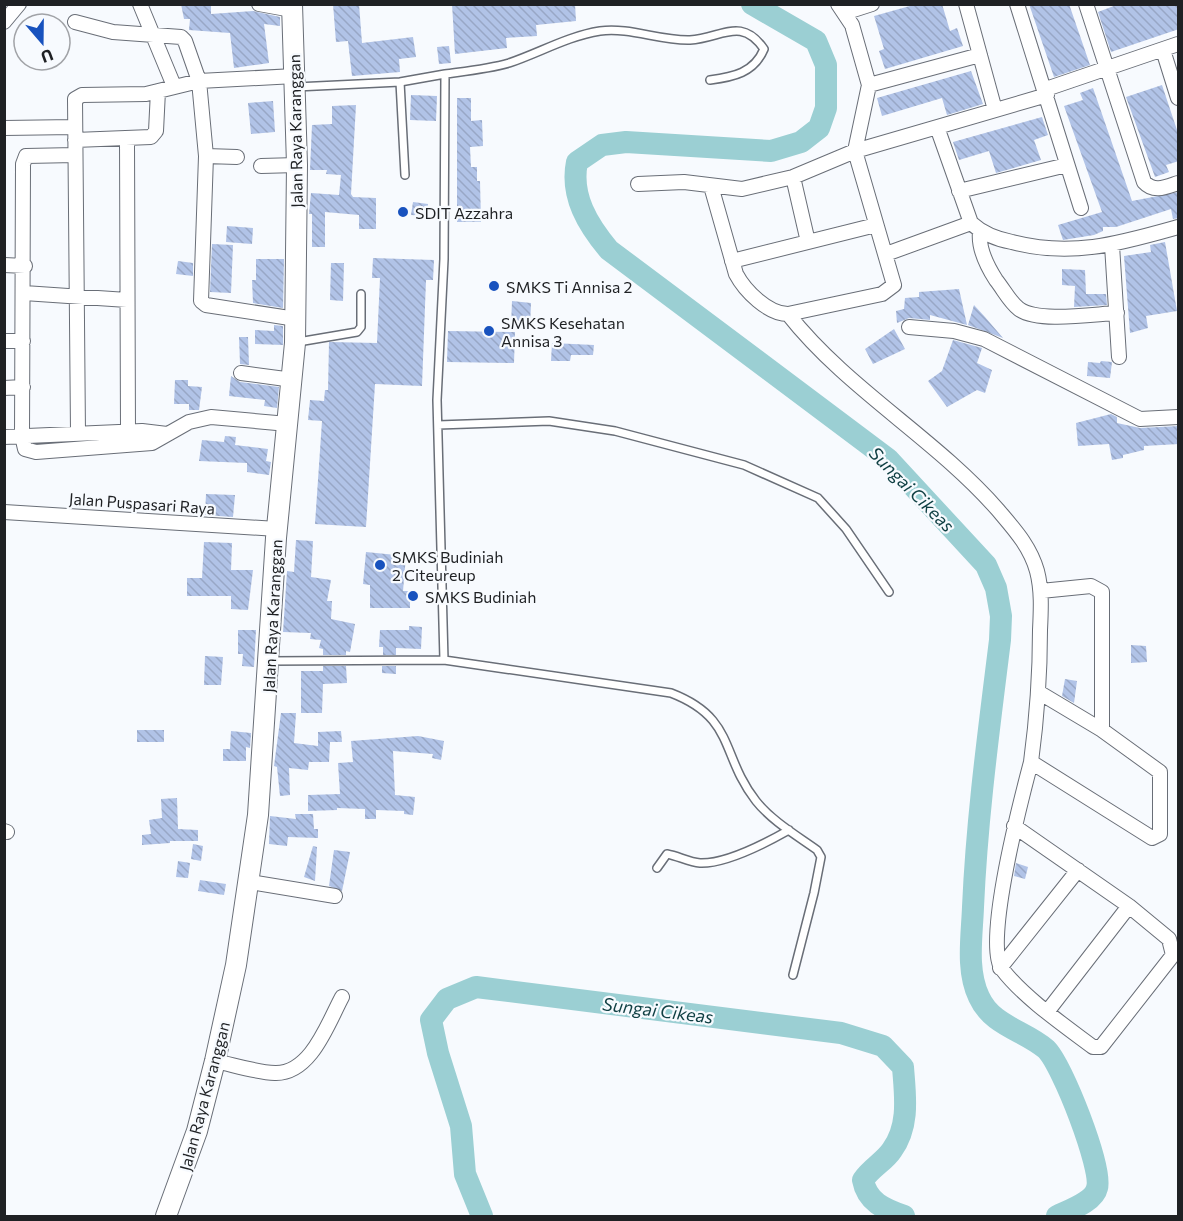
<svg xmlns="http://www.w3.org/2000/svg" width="1183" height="1221" viewBox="0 0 1183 1221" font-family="Commissioner,sans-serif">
<defs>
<pattern id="building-back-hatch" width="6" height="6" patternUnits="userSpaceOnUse" patternTransform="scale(1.5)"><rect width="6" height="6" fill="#b1c3e7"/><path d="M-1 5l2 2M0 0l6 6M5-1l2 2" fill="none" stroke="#98a7c6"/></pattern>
</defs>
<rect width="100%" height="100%" fill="#f7fafe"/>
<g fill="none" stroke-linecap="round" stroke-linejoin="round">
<path stroke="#9bcfd3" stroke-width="22" d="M752 4 816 41 826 65V108L819 128 801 142 771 151 626 142 602 145 577 162C570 196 588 225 609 250L888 459 986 565 996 588 1001 616 1000 640C989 729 977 817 973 907 972 936 966 970 979 997 992 1026 1024 1030 1046 1049 1062 1064 1103 1169 1097 1188 1094 1202 1069 1210 1057 1216
M482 1216 465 1174 461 1126 438 1053 431 1020 447 999 476 987 841 1033 883 1046 903 1067C905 1095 910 1125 892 1150 885 1161 871 1168 863 1180 867 1202 884 1209 904 1216"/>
</g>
<path fill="url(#building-back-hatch)" d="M181 4H211V14L253 11 280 17V26L264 24 269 63 234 68 230 33 189 30 190 19H184Z
M333 4H359L362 43 413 37 416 57 399 59 400 72 352 76 348 41 336 42Z
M452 4H575L576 21 536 25 537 36 506 38 507 48 455 54Z
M917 4H942L950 31 957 28 963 46 885 69 879 51 884 49 874 16Z
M1029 4H1069L1090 65 1054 77Z
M1119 4H1179V29L1111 52 1098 12Z
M449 46 451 63 439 64 437 47Z
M971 71 983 104 947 115 942 98 882 116 877 98Z
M1162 85 1179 136V161L1166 165 1169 172 1155 177 1126 97Z
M1093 88 1132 201 1179 192V218L1173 219 1171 209 1116 227H1103V231L1094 235 1063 240 1058 225 1102 212 1064 106 1083 100 1080 93Z
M411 95 437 96 436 121 410 120Z
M457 98H471V121L482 120 483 146 470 147 471 167H477V181H480L481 222H457Z
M273 101 275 132 251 134 248 103Z
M356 105 351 194 353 197 376 198V229H359V215L325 212V247H312V214H309L311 193 339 195 341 175 326 174 327 170H310L312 125 332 124V106Z
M1042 117 1048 135 1034 140 1041 160 996 173 989 151 959 160 953 142Z
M413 202 428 204 427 216 411 215Z
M227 226 253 228 252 244 226 242Z
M1165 242 1177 311 1146 316 1148 328 1130 333 1124 256 1151 252 1150 245Z
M212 244 233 245 231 293 210 292Z
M373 258 434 260 433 280H426L422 386 375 384 366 527 315 524 322 421 308 420 310 400 324 401 325 390H328L329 342 377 343 380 278H372Z
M256 259H284L283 308 253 303 252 280H256Z
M178 261 193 263V276L176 274Z
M331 263H344L343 301 330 300Z
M1062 269 1085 270 1086 294H1106L1107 305 1074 307 1075 286 1062 285Z
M959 289 967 325 930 315V320L909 318 897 323 896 311 904 309 905 298 919 297V292Z
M512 301 531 303 530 327 511 326Z
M974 305 985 317 1003 338 968 325Z
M274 325 283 326V345L255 344V330L274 331Z
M894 329 905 349 873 364 865 349Z
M448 331 515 332 514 363 447 362Z
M239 337H248L249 365 240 364Z
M953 340 982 348 977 363 992 370 985 393 977 390 947 407 928 381 942 371Z
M552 343 594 345 593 355H571L570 361H551Z
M1101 361 1112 362 1110 378 1087 376 1088 362 1100 363Z
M231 376 240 382 279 387 277 408 264 406 265 400 229 396Z
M175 380H188V386L202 387 199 410H189V404H174Z
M1111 414 1117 417V423L1140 428 1179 426V444L1144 446V450L1123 455V458L1112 460 1109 444 1078 446 1076 423Z
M225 436 236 437 235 445 268 449 266 461 271 462 269 475 247 472V463L199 461 202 440 224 442Z
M206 494 235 495 233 517 205 515Z
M296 540 313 541 311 577 331 580 327 601H332L331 619 355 624 350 652 346 651V655H323V649L319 648 321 640 310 639 311 633 283 632 287 571 294 572Z
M204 542 232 543 231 570H253L248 610 231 609V596H187V578H202Z
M366 552 406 556 403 591H410V608H370V585L363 584Z
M409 626 422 627 421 649 396 648V655H383V647H379L380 630H409Z
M238 630H256L254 667 242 666 243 654H238Z
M1131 645 1146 646 1147 662 1131 663Z
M205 656 223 657 221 685H204Z
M323 666H346L347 683 323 684 322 713H301V671H323Z
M382 666H396V674L382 673Z
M1065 679 1077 681 1074 703 1062 696Z
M281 713H296L294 743 318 746V732L341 731 342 742H330L329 762H309L308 770 289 768 290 795 280 796 277 767 274 766Z
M137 730H164V742H137Z
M231 731 251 733 250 748 246 747V761H223V749H230Z
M418 736 444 741 441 760 432 758 433 754 393 751 395 795 415 797 413 815 404 814V811L376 810V819H365V809L337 808V810L308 811V795L340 794 338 763 353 762 351 741Z
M177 798 178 829 198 830V841H170V843L142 845V835L151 834 149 820 162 818 161 799Z
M295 814H313L314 829H318V838L288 837 287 846 269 844 270 816 296 819Z
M193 844 203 846 201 861 191 859Z
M313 846 317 847 315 881 304 877Z
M334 850 350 852 342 891 329 886Z
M178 861 190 863 188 878 176 877Z
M1016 863 1028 867 1025 879 1014 876Z
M200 880 226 884 224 895 198 891Z"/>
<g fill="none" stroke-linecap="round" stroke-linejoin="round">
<g stroke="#696e77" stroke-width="10">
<path id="lane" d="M445 74C467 71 488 69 509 63 539 53 568 36 600 31 630 27 660 41 690 40 722 38 741 16 764 49 754 73 733 77 710 80
M400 82 405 175
M296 87 400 82 445 74 444 259 437 400 444 660
M298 342 357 332 361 327V294
M438 425 549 421 615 431 744 465 818 498 846 529 889 592
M270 661 444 660 671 693C736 718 720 755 756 801 772 821 796 835 817 850L821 857 814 893 793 975
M657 868 667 854C678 856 689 862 700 863 726 864 766 843 789 830"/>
</g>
<g stroke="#696e77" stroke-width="16">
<path id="street" d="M140 4 174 86
M259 4 292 10
M966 4 995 110
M1017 4 1081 208
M1086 4 1144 182C1154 193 1166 187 1178 183
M844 13 872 4
M4 22 19 4
M75 22 113 32 181 37 185 41 199 81 206 156 201 301 206 305 296 319
M1163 50 1178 98
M869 85 980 55
M1046 89 1178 44
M937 127 971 223C983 234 996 239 1012 242 1072 258 1121 243 1178 227
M4 128 74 127
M75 140 151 137 156 131 158 91
M127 140 128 431
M75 155 26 156 23 164 22 436 25 449 36 452 152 443 189 422 211 417 288 424
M206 156 237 157
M261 166 297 165
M793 177 808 242
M638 184 684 182 742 189 793 177 855 151 1047 95
M711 186 736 274C745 291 768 314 788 314L882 294 894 285 855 151 869 85 852 25 838 4
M959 191 1067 165
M980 232C978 249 987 266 996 280 1004 290 1009 301 1019 309 1038 323 1094 314 1117 313
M1112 245 1119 357
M886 254 971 223
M732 261 876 225
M4 265 25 266
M24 293 127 300
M788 314C847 389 935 438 998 510 1014 529 1030 546 1037 571 1042 590 1041 610 1040 630 1040 675 1037 717 1031 762L1152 838 1160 834V772L1102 730
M909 327 954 331 984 339 1140 419 1178 417
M4 341H23
M241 373 293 380
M4 388 23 387
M78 433 75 99 82 95 146 94 199 81 295 76
M4 437 142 431 167 434
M4 512 277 529
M1040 693 1102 730V592L1091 586 1041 591
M1014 826 1129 906 1169 939 1173 955 1101 1047H1093C1065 1026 1023 997 1002 969 983 944 1022 796 1031 762
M4 831 7 832
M250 882 335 896
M1000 968 1078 870
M1047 1012 1129 906
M215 1061C234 1065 255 1072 275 1073 311 1074 328 1023 342 997"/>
</g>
<g stroke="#696e77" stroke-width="22">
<path id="secondary" d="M166 1216 197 1131 215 1061 236 965 258 815 276 538 295 343 297 165 292 4"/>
</g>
<use href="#lane" stroke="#fff" stroke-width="7"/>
<use href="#street" stroke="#fff" stroke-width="14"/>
<use href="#secondary" stroke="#fff" stroke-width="20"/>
</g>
<g fill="#1852be" stroke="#f7fafe" stroke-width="2">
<circle cx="403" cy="212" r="6"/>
<circle cx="494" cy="286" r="6"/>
<circle cx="489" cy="331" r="6"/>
<circle cx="380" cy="565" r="6"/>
<circle cx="413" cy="596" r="6"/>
</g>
<g text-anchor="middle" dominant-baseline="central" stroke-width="4.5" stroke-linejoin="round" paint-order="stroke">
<g font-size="16" fill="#1f2124" stroke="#f7fafe">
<text transform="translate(295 131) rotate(-91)">Jalan Raya Karanggan</text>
<text transform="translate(142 503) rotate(4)">Jalan Puspasari Raya</text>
<text transform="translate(272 616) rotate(-87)">Jalan Raya Karanggan</text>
<text transform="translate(204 1096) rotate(-75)">Jalan Raya Karanggan</text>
</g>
<g font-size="16" fill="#1f2124" stroke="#f7fafe" text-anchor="start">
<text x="415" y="212">SDIT Azzahra</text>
<text x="506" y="286">SMKS Ti Annisa 2</text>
<text x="501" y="322">SMKS Kesehatan<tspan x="501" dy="18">Annisa 3</tspan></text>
<text x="392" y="556">SMKS Budiniah<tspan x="392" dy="18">2 Citeureup</tspan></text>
<text x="425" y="596">SMKS Budiniah</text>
</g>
<g font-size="18" font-style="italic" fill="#0f3f43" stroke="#f7fafe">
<text transform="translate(912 489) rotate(45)">Sungai Cikeas</text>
<text transform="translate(658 1010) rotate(7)">Sungai Cikeas</text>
</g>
</g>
<rect width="1183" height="1221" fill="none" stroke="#1f2124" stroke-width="12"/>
<g transform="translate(42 42) rotate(160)"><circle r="28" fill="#f7fafe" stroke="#a1a3a7" stroke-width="1.5"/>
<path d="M0-4.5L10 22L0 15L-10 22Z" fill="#1852be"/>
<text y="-9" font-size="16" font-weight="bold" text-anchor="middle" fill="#1f2124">U</text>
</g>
</svg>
